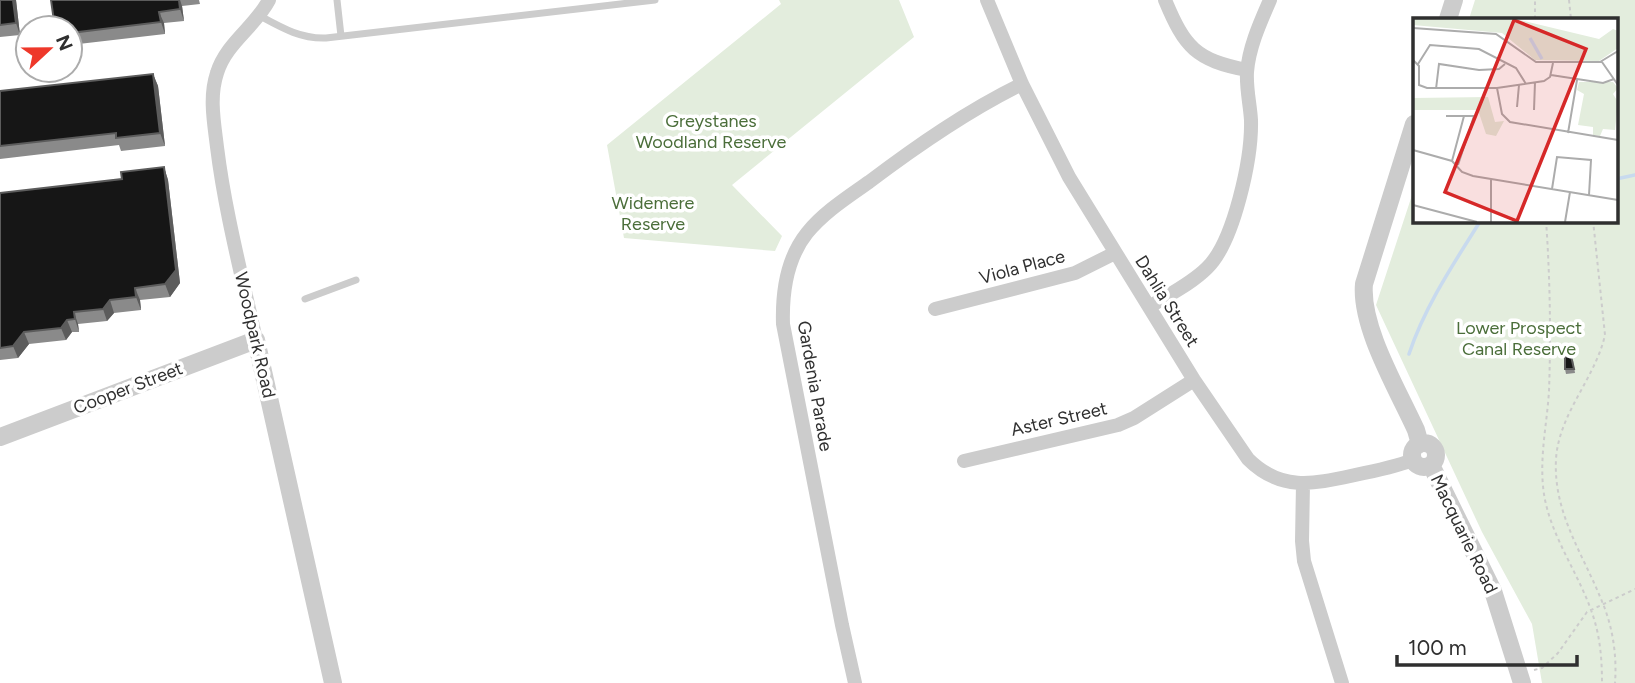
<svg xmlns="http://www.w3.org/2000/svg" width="1635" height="683" viewBox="0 0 1635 683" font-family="Figtree,sans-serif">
<rect width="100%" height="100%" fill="#fff"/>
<path fill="#e3eddd" d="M779 0H899L914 37 732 185 782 236 775 251 624 238 607 145 781 4Z
M1475 0H1635V683H1542L1532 624 1482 532 1376 305 1414 189V220H1616V19H1469Z"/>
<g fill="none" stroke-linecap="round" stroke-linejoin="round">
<path stroke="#c8daee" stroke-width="3.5" d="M1616 179 1635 175
M1409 354C1425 306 1454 263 1481 220"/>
<path stroke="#ccc" stroke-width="2" stroke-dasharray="3.5 3.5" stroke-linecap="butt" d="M1569 0 1571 19
M1535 19V0
M1546 220C1550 277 1551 334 1549 391 1547 423 1540 454 1543 486 1547 531 1576 568 1591 610 1600 634 1602 658 1602 683
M1593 220 1605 335C1595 379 1559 413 1556 459 1553 514 1584 555 1603 604 1613 628 1617 657 1615 683
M1534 670 1542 668 1558 653 1587 612 1635 589"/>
<path stroke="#ccc" stroke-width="7" d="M337 0 341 36
M260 16C282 28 301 39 326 38L655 0
M305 299 356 280"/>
<path stroke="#ccc" stroke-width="14" d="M987 0 1022 84 1069 177 1194 380 1248 459C1281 492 1314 484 1355 475 1375 471 1394 467 1413 460
M1165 0C1185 48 1196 60 1247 70
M1149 307C1168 295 1191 284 1207 268 1234 242 1252 158 1251 120 1250 104 1246 88 1247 72 1249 47 1260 23 1270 0
M935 309 1075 273 1115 253
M256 340C242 276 225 212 217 147 214 122 209 97 217 73 226 43 255 27 269 0
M964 461 1118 425 1134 418 1194 380
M1303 484 1302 541 1304 561 1342 683
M855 683 842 625 783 324C782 292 787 258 807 233 824 212 848 197 869 182 918 145 967 111 1022 84"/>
<path stroke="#ccc" stroke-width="18" d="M1448 19 1454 0
M1414 124 1364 284C1360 327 1398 390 1416 430L1420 444
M0 437 256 340 333 683
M1412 455a12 12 0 1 1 24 0a12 12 0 1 1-24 0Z
M1431 465 1493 591 1522 683"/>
</g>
<path fill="#8a8a8a" d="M0 0H16L20 35 0 37Z
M51 0H199L200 4 182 6 184 21 164 23 165 34 70 45V28Z
M153 74 158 86 165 146 121 151 119 145 0 159V91Z
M164 167 168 180 180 283 170 297 140 300 141 310 114 313 107 321 78 324 79 332H72L66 340 29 344 18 358 0 360V193L122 179Z
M1573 360 1575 373 1566 374 1565 369Z"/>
<path fill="#5c5c5c" d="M13 0H16L20 35 16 23Z
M179 0H180L182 6 184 21 180 9Z
M159 12 164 23 165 34 161 22Z
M153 74 158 86 165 146 160 133Z
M164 167 168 180 180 283 170 297 165 284Z
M135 288 140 300 141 310 136 297Z
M110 300 114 313 107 321 103 309Z
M74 312 78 324 79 332 75 319Z
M67 320 72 332 66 340 61 328Z
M24 332 29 344 18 358 13 346Z"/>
<path fill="#161616" stroke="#5c5c5c" stroke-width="2" d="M0 0H13L16 23 0 25Z
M51 0H179L180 9 159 12 161 22 70 33V28H55Z
M153 74 160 133 116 138V133L0 146V91Z
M164 167 176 270 165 284 135 288 136 297 110 300 103 309 74 312 75 319 67 320 61 328 24 332 13 346 0 348V193L122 179 121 172Z
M1571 356 1574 369H1565V357Z"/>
<g text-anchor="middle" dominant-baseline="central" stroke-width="7" stroke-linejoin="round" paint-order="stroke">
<g font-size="18" fill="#4b6e3a" stroke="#fff">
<text x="711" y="121">Greystanes<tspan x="711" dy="21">Woodland Reserve</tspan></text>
<text x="653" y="203">Widemere<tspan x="653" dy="21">Reserve</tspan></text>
<text x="1519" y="328">Lower Prospect<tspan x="1519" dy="21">Canal Reserve</tspan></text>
</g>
<g font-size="18" fill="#2f2f2f" stroke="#fff">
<text transform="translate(1022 267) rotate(-15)">Viola Place</text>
<text transform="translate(1167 301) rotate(58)">Dahlia Street</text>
<text transform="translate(255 335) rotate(77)">Woodpark Road</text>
<text transform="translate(815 386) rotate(80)">Gardenia Parade</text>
<text transform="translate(128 388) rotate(-21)">Cooper Street</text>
<text transform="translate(1059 419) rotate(-13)">Aster Street</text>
<text transform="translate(1464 534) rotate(64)">Macquarie Road</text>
</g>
</g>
<g transform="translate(1413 18)">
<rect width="205" height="205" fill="#fff"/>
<path d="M0 0H98L186 21 200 11 205 13V30L186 43 122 42 89 15 0 7ZM166 64H200L205 70 200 76 205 84 202 112 190 111 187 118 180 117V109L165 107 171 76 164 72ZM75 79 82 104 91 103 83 118 73 116 65 92H0V80Z" fill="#e3eddd"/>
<path fill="none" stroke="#c8daee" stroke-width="3.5" d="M117 20 129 41"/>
<path fill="none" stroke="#acacac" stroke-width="2" d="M0 10 83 16 123 44H189M0 42 6 48V67L14 70H84L131 63 137 59 140 45M187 44 205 33M189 44 205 67M5 46 17 27 66 31 103 50 113 66M138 57 190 65 201 61M84 70 89 96 97 104 205 122M23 71 26 46 66 52 86 51 92 46M104 89 106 67M121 92 122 64M33 98H61L45 147M155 115 164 62M0 132 39 143 49 154 60 158 205 182M39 143 51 98M139 171 144 139 178 142 176 177M0 187 64 204M78 204V161M152 204 157 174"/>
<path fill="#d62828" fill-opacity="0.15" stroke="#d62828" stroke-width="3.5" d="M101 2 173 31 104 203 32 174Z"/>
<rect width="205" height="205" fill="none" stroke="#2f2f2f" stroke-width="3.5"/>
</g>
<g transform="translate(49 49) rotate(68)"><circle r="33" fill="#ffffff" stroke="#acacac" stroke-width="2"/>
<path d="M0-5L12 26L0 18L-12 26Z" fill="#ee382a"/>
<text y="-10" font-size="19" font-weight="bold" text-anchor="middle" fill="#2f2f2f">N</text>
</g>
<path d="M1397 655v10h180v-10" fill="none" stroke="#2f2f2f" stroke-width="3.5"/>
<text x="1408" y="655" font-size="21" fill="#2f2f2f" stroke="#ffffff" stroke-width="5" paint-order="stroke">100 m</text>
</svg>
